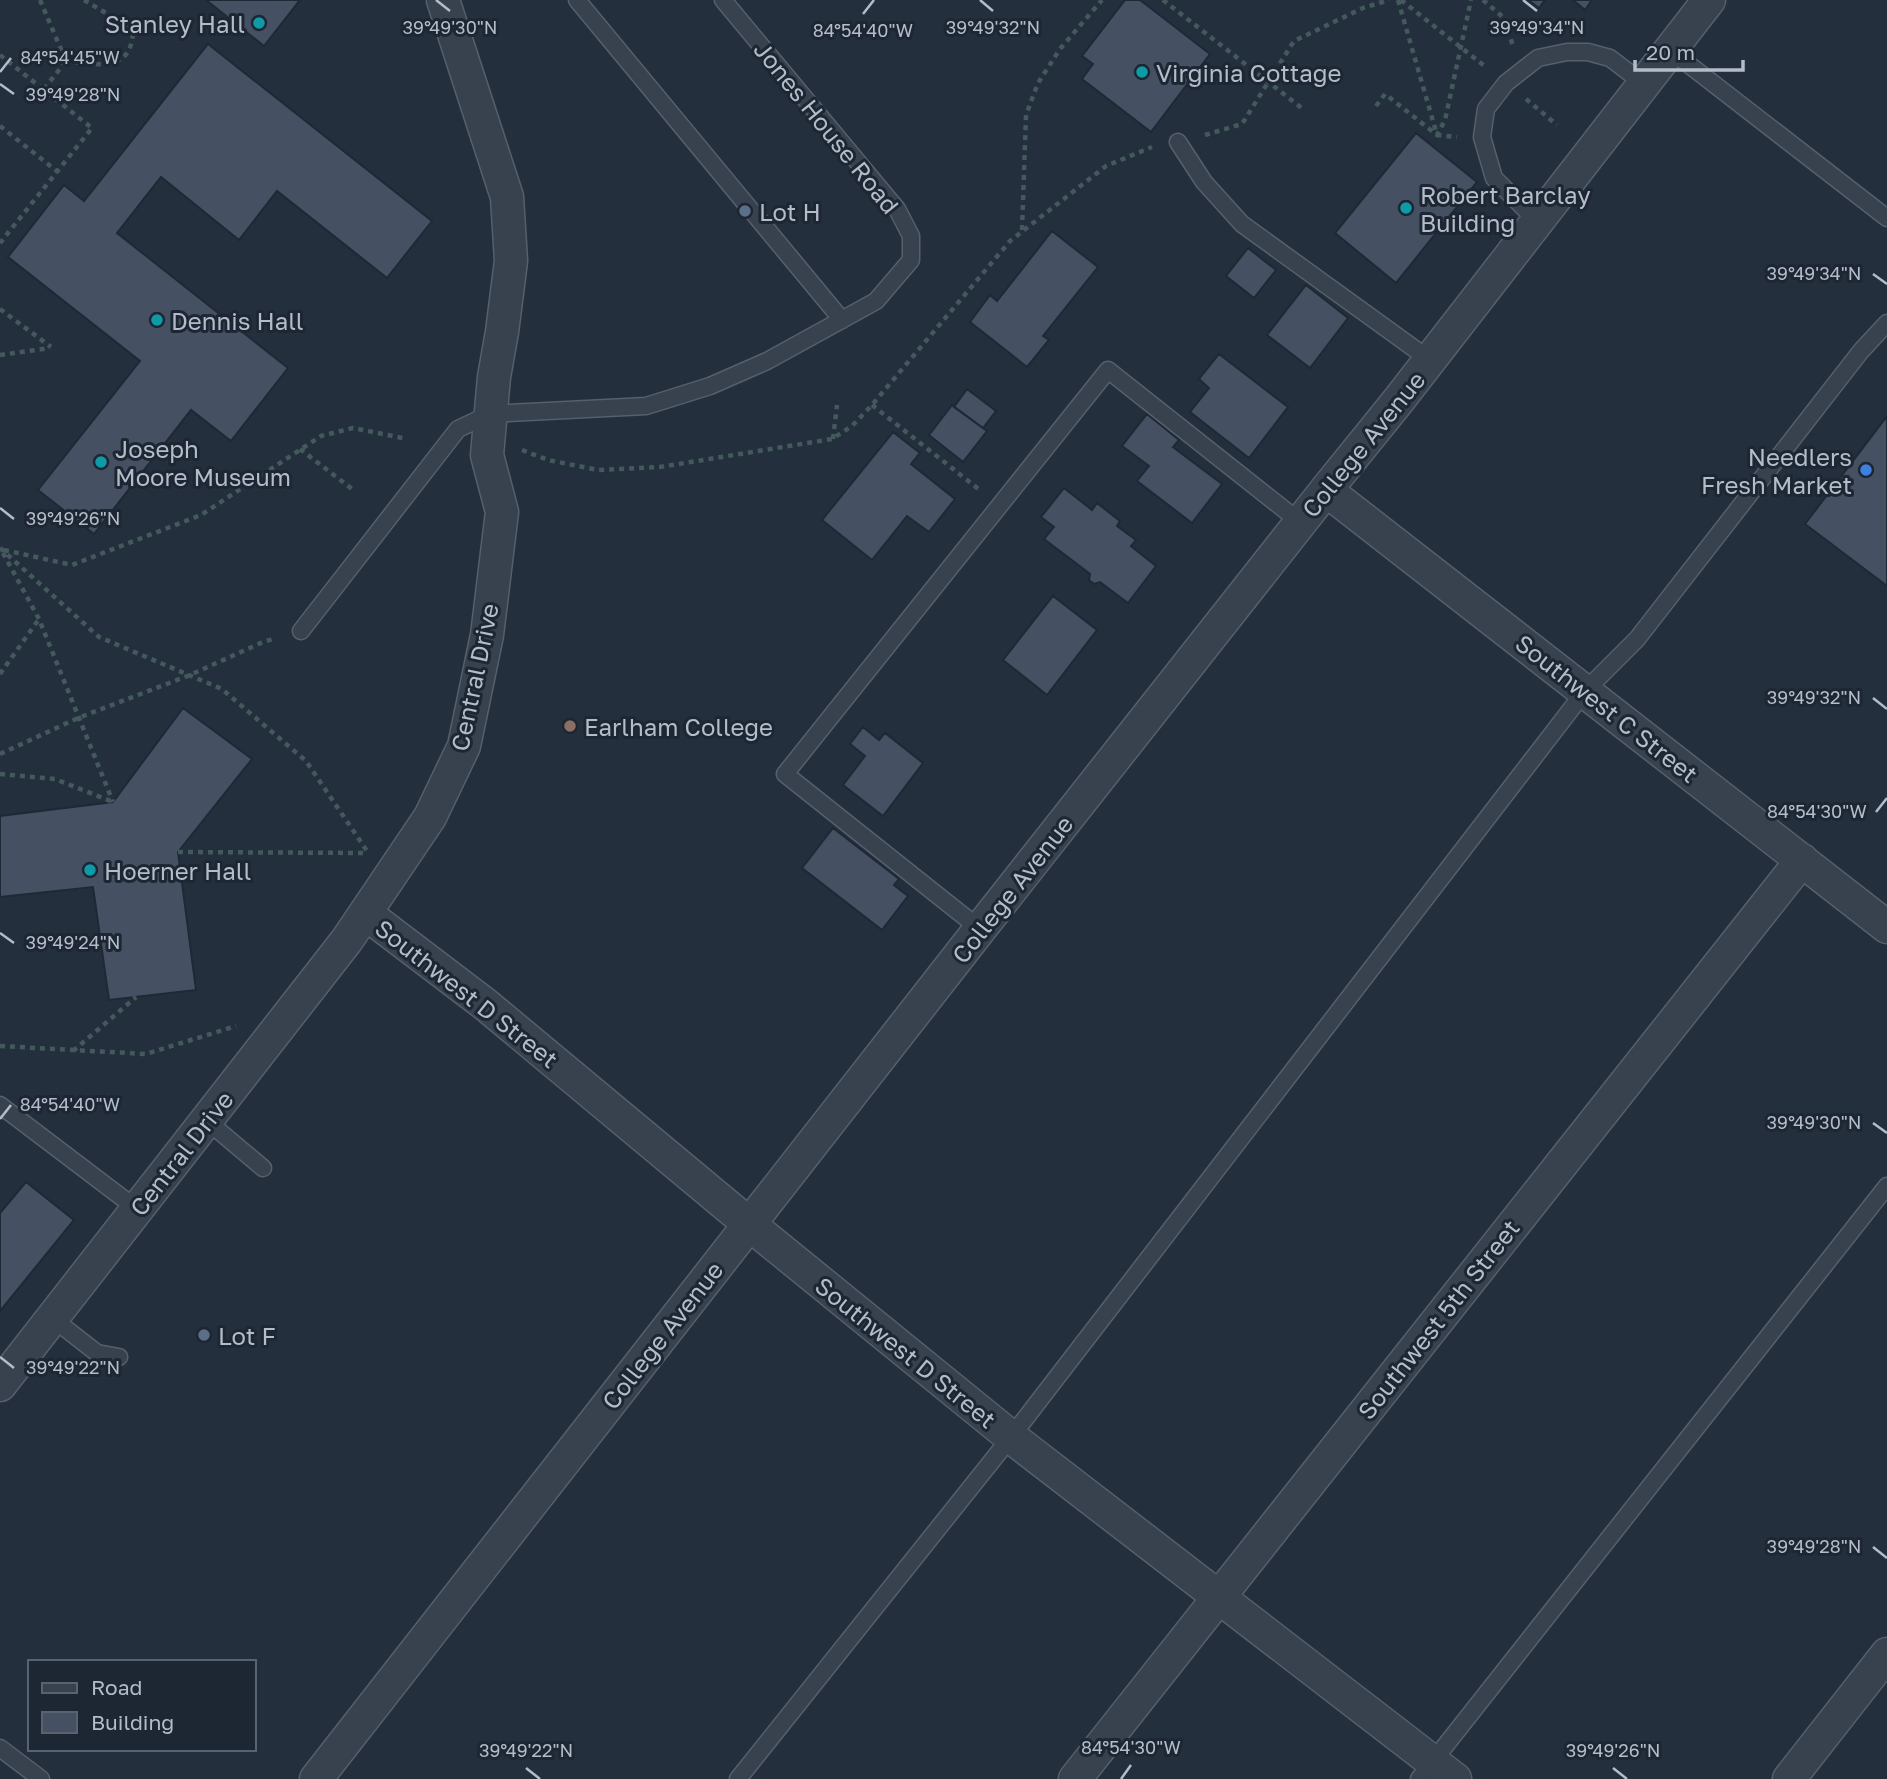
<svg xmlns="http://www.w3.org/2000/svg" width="1887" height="1779" viewBox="0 0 1887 1779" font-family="'Golos Text',sans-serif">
<rect width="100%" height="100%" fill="#242f3e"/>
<path fill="#455162" stroke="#1f2835" stroke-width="2" d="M206 0H300L264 46Z
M1125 0H1140L1210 54 1151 132 1082 79 1093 64 1082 56Z
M1528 0H1545L1539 8Z
M1573 0H1592L1585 10Z
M208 44 432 221 387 278 277 191 239 240 161 177 117 233 288 368 231 441 191 410 94 534 38 490 140 361 8 257 64 185 84 201Z
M1416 133 1477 182 1396 283 1335 233Z
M1052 231 1098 267 1043 336 1049 340 1027 367 970 322 990 295 997 301Z
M1248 248 1276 270 1254 298 1226 276Z
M1306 285 1348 318 1310 368 1267 335Z
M1219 354 1288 407 1249 458 1190 412 1209 388 1199 379Z
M967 389 996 411 983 428 954 407Z
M952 405 987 431 963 462 929 435Z
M1147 414 1179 440 1173 447 1222 484 1192 523 1137 481 1149 466 1122 446Z
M1887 416V586L1805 524Z
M893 432 920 453 911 464 955 499 929 532 907 516 872 560 822 520Z
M1064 488 1092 510 1097 503 1120 521 1117 526 1136 540 1131 546 1156 566 1128 603 1100 582 1094 584 1089 580 1090 574 1044 539 1054 527 1041 517Z
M1053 596 1097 630 1047 695 1003 660Z
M183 708 252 759 178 852 196 990 109 1000 93 887 0 897V816L113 802Z
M863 727 879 740 885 733 923 763 883 816 843 785 865 756 850 744Z
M833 828 899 879 894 885 908 896 882 930 802 868Z
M26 1182 74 1220 0 1311V1213Z"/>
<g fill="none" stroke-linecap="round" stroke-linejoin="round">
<g stroke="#565f6c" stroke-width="19">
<path id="lane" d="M577 0 842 320
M1670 50 1887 218
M1178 142 1204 182 1242 224 1430 360
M1538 222 1494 178 1482 137 1486 109 1506 83 1538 58 1567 52H1588L1610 58 1644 84
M301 631 458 429 490 414 646 406 710 386 767 361 876 301 911 260V236L897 209 723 0
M980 929 785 774 1108 370 1300 522
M0 1105 137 1209
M206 1120 263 1168
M52 1318 97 1353 119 1357
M0 1748 41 1779
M738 1779 1011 1437 1585 691 1637 639 1861 351 1887 323
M1419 1779 1887 1186"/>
</g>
<g stroke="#565f6c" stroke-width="35">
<path id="street" d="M1326 490 1887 927
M365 913 486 1005 749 1224 1011 1437 1455 1779
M0 1385 347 940 430 817 464 746 487 635 502 512 487 455 494 377 502 332 511 261 507 197 443 0
M316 1779 980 929 1326 490 1398 401 1709 0
M1075 1779 1802 860
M1789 1779 1887 1654"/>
</g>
<path stroke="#44595c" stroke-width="4.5" stroke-dasharray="5 5" stroke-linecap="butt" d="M40 0 66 61
M1163 0 1303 109
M1398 0 1437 135 1457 137
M1401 0 1487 68
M1483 0 1504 18 1513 46
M0 55 92 128 0 243
M66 61C95 64 130 74 133 33L121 22 84 0
M44 89 66 61
M1526 99 1557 125
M1376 106 1385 94 1437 135 1445 120 1471 0
M0 126 58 172
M1205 135 1242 124 1294 41 1363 8 1389 0
M1022 230 1026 115 1038 83 1060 49 1102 0
M0 309 51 347
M0 355 50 348
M872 405 981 491
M833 439 837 405
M300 449 352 489
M522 450 548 460 598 470 660 467 832 439 852 426 872 405 1010 241 1106 166 1152 147
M0 548 99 637 222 689 306 761 367 851
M4 550 72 565 201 515 321 436 353 428 407 439
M3 553 39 619 113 802
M0 674 39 619
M0 754 78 718 190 675 263 642 276 638
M0 774 55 779 113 802
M178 852 364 853
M0 1046 146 1054 236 1026
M73 1051 136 997"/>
<use href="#lane" stroke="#38414e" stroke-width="16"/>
<use href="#street" stroke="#38414e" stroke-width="32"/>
</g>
<path fill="none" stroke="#b4bcc9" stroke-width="2.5" d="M436 0 450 11M980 0 993 11M1523 0 1537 11M863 14 874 0M0 72 11 58M0 84 14 94M1873 274 1887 284M0 508 14 519M1873 698 1887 709M1876 812 1887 798M0 933 14 943M0 1119 11 1105M1873 1123 1887 1133M0 1357 14 1368M1873 1547 1887 1558M526 1768 540 1779M1613 1768 1627 1779M1121 1779 1131 1765"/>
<g fill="#0f9aa8" stroke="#1d2633" stroke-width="2.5">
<circle cx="259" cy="23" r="7"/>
<circle cx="1142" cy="72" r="7"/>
<circle cx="1406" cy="208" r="7"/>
<circle cx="157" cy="320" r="7"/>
<circle cx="101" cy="462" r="7"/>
<circle cx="90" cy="870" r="7"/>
</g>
<g fill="#5c6f8a" stroke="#1d2633" stroke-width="2.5">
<circle cx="745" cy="211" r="7"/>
<circle cx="204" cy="1335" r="7"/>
</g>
<circle fill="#3f7fe0" stroke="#1d2633" stroke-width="2.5" cx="1866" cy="470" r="7"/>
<circle fill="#8d6e63" stroke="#1d2633" stroke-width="2.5" cx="570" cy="726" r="7"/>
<g text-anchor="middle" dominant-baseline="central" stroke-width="6" stroke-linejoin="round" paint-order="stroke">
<g font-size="24" fill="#b4bcc9" stroke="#1d2633" text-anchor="start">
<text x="245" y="23" text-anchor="end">Stanley Hall</text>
<text x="1156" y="72">Virginia Cottage</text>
<text x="1420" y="194">Robert Barclay<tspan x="1420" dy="28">Building</tspan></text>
<text x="759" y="211">Lot H</text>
<text x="171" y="320">Dennis Hall</text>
<text x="115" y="448">Joseph<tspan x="115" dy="28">Moore Museum</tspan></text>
<text x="1852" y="456" text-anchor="end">Needlers<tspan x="1852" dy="28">Fresh Market</tspan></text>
<text x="584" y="726">Earlham College</text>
<text x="104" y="870">Hoerner Hall</text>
<text x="218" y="1335">Lot F</text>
</g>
<g font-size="24" fill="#b4bcc9" stroke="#1d2633">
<text transform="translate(827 127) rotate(51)">Jones House Road</text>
<text transform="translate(1363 444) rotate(-51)">College Avenue</text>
<text transform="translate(474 677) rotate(-78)">Central Drive</text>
<text transform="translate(1607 708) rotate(38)">Southwest C Street</text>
<text transform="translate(1012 889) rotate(-52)">College Avenue</text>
<text transform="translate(467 993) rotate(38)">Southwest D Street</text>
<text transform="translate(181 1153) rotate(-52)">Central Drive</text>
<text transform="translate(1438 1319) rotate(-52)">Southwest 5th Street</text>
<text transform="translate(662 1335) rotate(-52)">College Avenue</text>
<text transform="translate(906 1352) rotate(39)">Southwest D Street</text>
</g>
</g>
<g font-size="18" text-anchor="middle" fill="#b4bcc9" stroke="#1d2633" stroke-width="6" stroke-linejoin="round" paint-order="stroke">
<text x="450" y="34">39°49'30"N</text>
<text x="993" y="34">39°49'32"N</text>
<text x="1537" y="34">39°49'34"N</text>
<text x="863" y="37">84°54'40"W</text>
<text x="70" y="64">84°54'45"W</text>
<text x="73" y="101">39°49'28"N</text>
<text x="1814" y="280">39°49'34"N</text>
<text x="73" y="525">39°49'26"N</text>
<text x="1814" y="704">39°49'32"N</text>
<text x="1817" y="818">84°54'30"W</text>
<text x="73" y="949">39°49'24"N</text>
<text x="70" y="1111">84°54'40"W</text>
<text x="1814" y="1129">39°49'30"N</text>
<text x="73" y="1374">39°49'22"N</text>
<text x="1814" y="1553">39°49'28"N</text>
<text x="1131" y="1754">84°54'30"W</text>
<text x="526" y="1757">39°49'22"N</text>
<text x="1613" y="1757">39°49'26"N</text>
</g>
<rect x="28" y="1660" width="228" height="91" fill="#1d2633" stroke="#59626f" stroke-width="2"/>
<rect x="42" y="1683" width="35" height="10" fill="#38414e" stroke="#59626f" stroke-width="2"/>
<text x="91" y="1695" font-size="21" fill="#b4bcc9">Road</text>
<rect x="42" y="1712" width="35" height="21" fill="#455162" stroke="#59626f" stroke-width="2"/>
<text x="91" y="1730" font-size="21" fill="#b4bcc9">Building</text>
<path d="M1635 60v10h108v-10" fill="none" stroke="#b4bcc9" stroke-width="3.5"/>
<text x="1646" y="60" font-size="21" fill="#b4bcc9" stroke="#1d2633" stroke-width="5" paint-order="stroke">20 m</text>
</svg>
